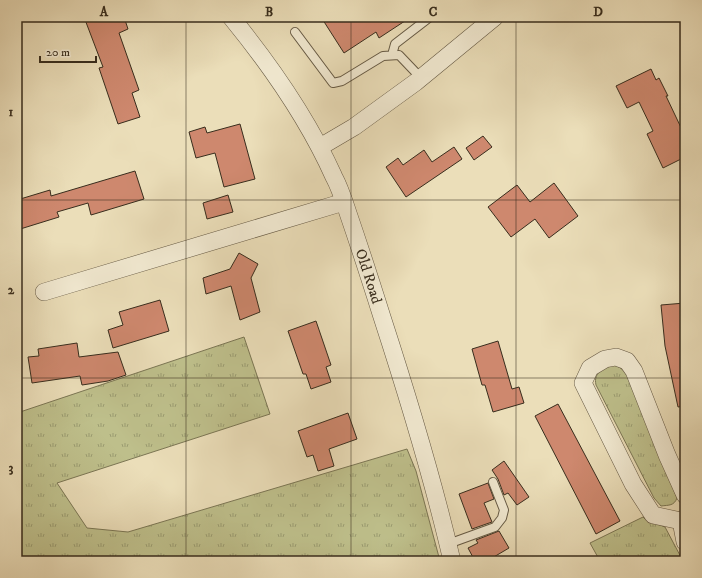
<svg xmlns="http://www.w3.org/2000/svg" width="702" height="578" viewBox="0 0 702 578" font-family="'IM FELL DW Pica',serif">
<defs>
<pattern id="grass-tufts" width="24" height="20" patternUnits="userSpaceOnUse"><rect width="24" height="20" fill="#bebf8b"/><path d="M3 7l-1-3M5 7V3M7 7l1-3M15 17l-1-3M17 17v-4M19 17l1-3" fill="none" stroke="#9b9c71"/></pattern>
</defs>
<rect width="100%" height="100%" fill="#ebdeb9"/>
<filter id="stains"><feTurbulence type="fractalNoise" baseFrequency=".005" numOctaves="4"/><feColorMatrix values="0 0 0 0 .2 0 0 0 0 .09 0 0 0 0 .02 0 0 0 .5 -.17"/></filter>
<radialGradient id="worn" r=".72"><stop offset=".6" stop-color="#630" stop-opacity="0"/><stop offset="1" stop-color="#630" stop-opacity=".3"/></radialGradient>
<path fill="url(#grass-tufts)" stroke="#7b7654" d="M244 337 270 414 57 483 87 528 128 532 407 449 416 471 440 561H17V413Z
M614 365 619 367 627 373 677 498C674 506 669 505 661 506L654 498 596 385C593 372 604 368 614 365Z
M643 517 645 519 665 527 683 561H600L590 543Z"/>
<path fill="#ce886e" stroke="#382d1d" d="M84 17H124L128 29 119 33 139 90 132 93 140 117 118 124 99 68 103 67Z
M321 17H411L379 38 376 32 344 53Z
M651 69 656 80 659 78 668 96H666L685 136V157L663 168 647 134 653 131 639 102 627 108 616 86Z
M240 124 255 179 224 187 215 153 196 158 189 132 205 127 207 133Z
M483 136 492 147 474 160 466 148Z
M454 147 462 159 406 197 386 167 398 158 403 165 424 150 432 162Z
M135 171 144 199 91 215 88 203 57 212 59 217 17 230V200L50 190 51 196Z
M554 183 578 216 549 238 535 219 511 237 488 207 517 185 530 202Z
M228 195 233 212 207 219 203 203Z
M239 253 258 264 251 278 260 312 240 320 231 286 206 294 203 278 230 269Z
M160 300 169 331 113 348 108 330 123 325 119 312Z
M685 303V406L678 407 665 346 661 305Z
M316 321 331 365 326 367 331 382 311 389 306 374H303L288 331Z
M498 341 512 389 519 387 524 403 493 412 485 385H482L472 349Z
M77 343 79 357 118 352 126 375 108 381 82 385 80 376 32 383 28 357 39 356 38 349Z
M558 404 620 521 596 534 535 416Z
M348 413 357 439 329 449 334 466 318 471 313 455 307 457 298 431Z
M504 461 529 497 517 505 508 493 504 495 498 479 492 470Z
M488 483 494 499 484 503 492 522 472 529 459 494Z
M499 531 509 548 487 561H475L468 548 478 543 476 540Z"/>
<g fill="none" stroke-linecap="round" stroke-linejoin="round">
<g stroke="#655944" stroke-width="10">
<path id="service" d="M295 32 333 83 342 81 383 56 399 55 421 78
M392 55 395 44 430 17
M448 544 495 527 502 518 504 510 493 482"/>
</g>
<g stroke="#655944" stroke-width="18">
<g id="minor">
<path id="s1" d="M231 17C271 66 308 119 334 177 340 188 344 201 348 213 360 248 371 282 382 317 408 397 433 479 452 561"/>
<path d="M320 147 354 127 416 82 495 17"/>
<path d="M44 292 344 202"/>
<path d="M685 518 681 521 685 542"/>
<path d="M681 521 653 515 633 484 583 383 590 368 605 359 616 357 627 361 634 371 667 455 685 495"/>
</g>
</g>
<use href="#service" stroke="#f2ead2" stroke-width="8"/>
<use href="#minor" stroke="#f2ead2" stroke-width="17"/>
</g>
<path fill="none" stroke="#382d1d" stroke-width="1" stroke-opacity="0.55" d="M186 17V561M351 17V561M516 17V561M17 200H685M17 378H685"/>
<g text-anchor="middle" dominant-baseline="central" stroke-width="4" stroke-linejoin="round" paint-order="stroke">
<g font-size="15" fill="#382d1d" stroke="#f2ead2">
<text stroke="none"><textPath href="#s1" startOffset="296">Old Road</textPath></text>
</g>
</g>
<rect width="702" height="578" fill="none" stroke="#ebdeb9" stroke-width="44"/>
<path d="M40 56v6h56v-6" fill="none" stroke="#382d1d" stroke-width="2"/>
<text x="46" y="56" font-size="12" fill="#382d1d" stroke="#f2ead2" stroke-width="3" paint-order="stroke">20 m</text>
<rect x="22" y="22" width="658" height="534" fill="none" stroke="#382d1d" stroke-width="1.5"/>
<g font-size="13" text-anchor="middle" font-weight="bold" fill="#382d1d">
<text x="104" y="16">A</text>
<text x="269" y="16">B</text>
<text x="433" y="16">C</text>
<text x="598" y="16">D</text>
<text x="11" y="116">1</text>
<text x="11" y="294">2</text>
<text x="11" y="472">3</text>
</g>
<rect width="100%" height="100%" filter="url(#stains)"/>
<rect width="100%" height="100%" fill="url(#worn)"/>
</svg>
